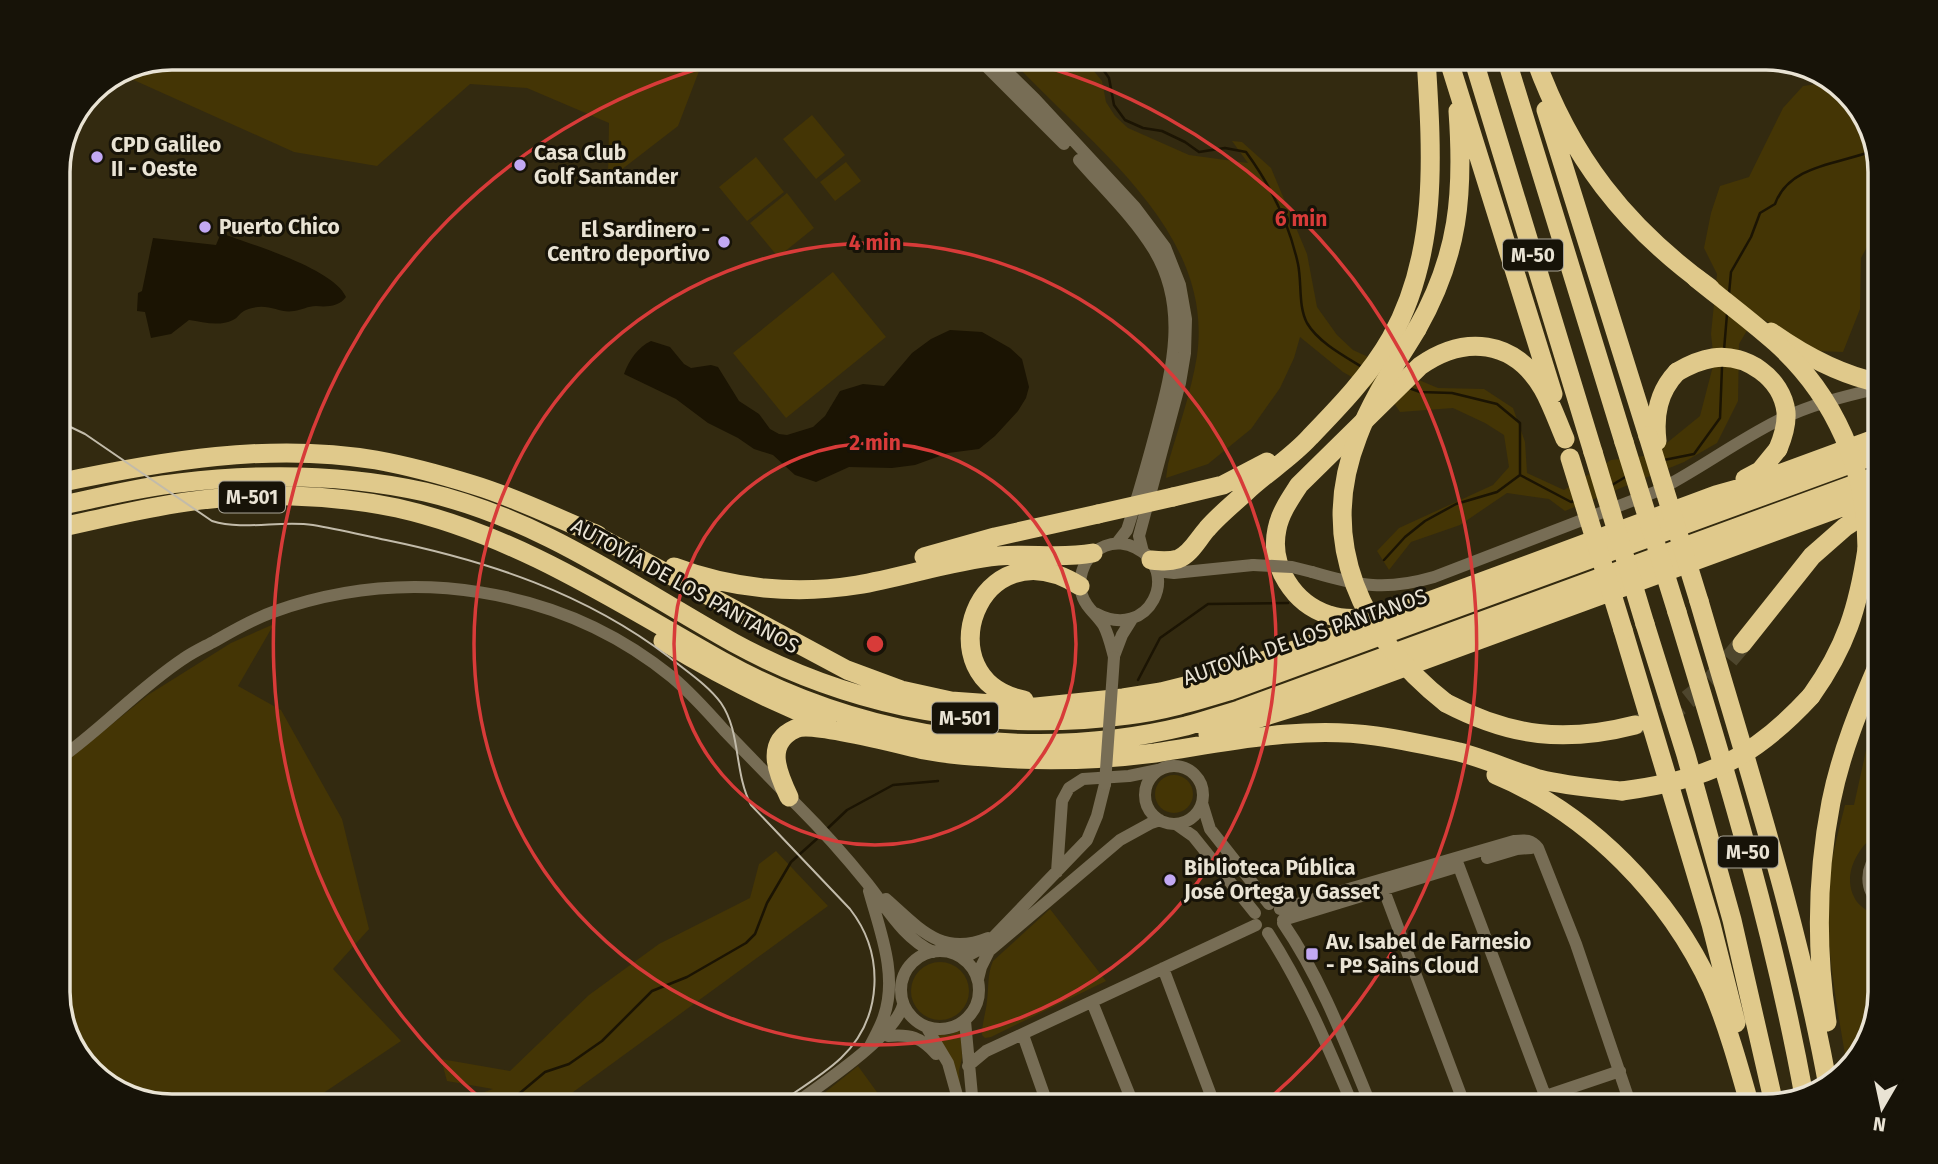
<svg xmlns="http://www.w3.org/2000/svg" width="1938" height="1164" viewBox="0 0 1938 1164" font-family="'Fira Sans',sans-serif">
<rect width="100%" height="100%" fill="#332a10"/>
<path fill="#443505" d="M172 58H704L678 126 608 180 609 123 527 88 470 84 377 166 294 152 127 77Z
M1010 58H1079L1088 64 1102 81 1106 102 1115 116 1128 128 1189 155 1248 163 1232 141 1242 142 1271 168 1307 254 1317 307 1337 335 1353 350 1414 378 1438 388 1484 389 1513 408 1525 442 1527 473 1564 490 1611 460 1644 456 1668 442 1700 416 1714 362 1711 334 1717 274 1704 248 1711 213 1720 186 1749 177 1783 108 1803 86 1832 82 1865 115 1880 165V223L1861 258 1860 309 1843 352 1816 351 1756 315 1739 344 1738 401 1717 443 1684 462 1565 511 1549 499 1507 493 1460 525 1411 542 1389 570 1377 551 1399 528 1493 485 1509 467 1504 435 1485 423 1453 408 1400 412 1392 400 1343 372 1300 337 1294 358 1280 388 1251 429 1208 464 1166 478 1168 464C1178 429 1191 393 1197 356 1215 228 1085 142 1010 58Z
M812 115 845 155 816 179 783 139Z
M756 157 784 192 747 221 719 187Z
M846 162 861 181 835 201 820 182Z
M787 193 814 228 778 257 750 223Z
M833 272 886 337 786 418 733 353Z
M274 624 238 686 281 710 342 819 369 929 333 969 401 1041 304 1106H172L115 1091 73 1049 58 999V768L148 695 231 643Z
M1880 721V831C1859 845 1839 876 1857 902 1862 908 1873 914 1879 919L1877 1005 1865 1049 1847 1067C1838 1010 1825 949 1828 890 1830 861 1838 834 1845 805H1854L1867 746Z
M1155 794a19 19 0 1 1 38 0a19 19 0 1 1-38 0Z
M776 851 828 906 554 1106H445L493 1089 447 1081 441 1059 510 1071 589 995 659 944 750 898 759 864Z
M1050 909 1106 981 991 1037 985 1038 982 1035C982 1023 986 1012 987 1001 989 987 987 975 993 961Z
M911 991a29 29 0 1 1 58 0a29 29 0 1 1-58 0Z
M961 1030 962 1058 959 1071 960 1085 935 1035H948Z
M858 1066 887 1106H808Z"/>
<path fill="#1b1403" d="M221 233C252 245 333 268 346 297 339 307 326 307 316 306 308 306 302 310 294 311 278 314 268 301 246 310 240 312 238 318 233 320 219 327 203 322 189 320L171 334 151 338 145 312 137 311 138 293 142 291 153 238 216 245Z
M950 330 982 332 1010 348 1022 359 1029 387 1026 398 1018 411 995 436 979 449 948 453 915 465 892 468 849 467 816 482 795 475 773 455 754 449 738 438 708 423 676 399 624 374C629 360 638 347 651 341L670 347 684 364 691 368 711 365 718 367 739 401 759 414 770 429 779 434 787 435 813 427 825 416 840 391 863 384 884 386 912 353 931 339Z"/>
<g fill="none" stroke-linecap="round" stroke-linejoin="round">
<path stroke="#1b1403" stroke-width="2.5" d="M1095 58 1109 78 1114 105 1125 120 1143 128 1162 131 1185 142 1199 152 1225 148 1246 152C1271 186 1289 223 1298 264 1302 283 1298 306 1307 323 1318 342 1344 356 1362 367
M1729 294 1731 272 1751 237 1760 213 1775 204C1789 164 1841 164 1875 150
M1724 350 1727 314
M1409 388 1420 392 1452 393 1497 404 1520 423V475
M1664 460 1694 454 1720 418 1722 367
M1612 485 1627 476
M1384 560 1405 537 1425 521 1456 504 1497 492 1520 475 1571 502 1577 500
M1138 680 1160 638 1208 604 1288 603
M827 829 847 810 893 785 938 781
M489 1106 514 1098 545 1072 569 1064 602 1041 652 991 687 977 746 943 755 934 767 903 791 862 820 836"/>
<path stroke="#4e462d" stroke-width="19" stroke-dasharray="19 10" stroke-linecap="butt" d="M1636 725 1677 708 1711 681 1742 644"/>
<path stroke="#776d55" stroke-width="12" d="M978 58 1064 144
M993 58 1035 99 1135 207 1165 247 1180 285 1186 319 1185 353 1180 383 1139 536 1143 552
M1079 160C1104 189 1134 217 1154 250 1188 306 1173 368 1157 427 1148 461 1138 496 1127 530L1117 543
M1155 567 1165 572 1174 573 1253 565
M1312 572C1359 586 1386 591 1434 577L1655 492C1697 471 1735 442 1777 421 1809 405 1845 396 1880 388
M1095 613C1150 643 1182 570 1136 548 1127 543 1115 542 1105 546 1082 555 1073 585 1087 605 1092 612 1099 618 1104 626 1109 636 1111 646 1114 657
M1114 656 1122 635 1132 619
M58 760C102 729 138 689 183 659 193 652 204 647 215 641 234 630 253 619 273 612 407 564 560 586 672 677 691 693 708 712 724 730 749 756 774 782 799 807 823 831 846 857 867 883 887 908 903 938 933 952
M1145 795a29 29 0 1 1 58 0a29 29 0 1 1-58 0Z
M1202 803 1210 829 1269 904
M1176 824 1193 836 1255 913
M1880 853C1865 867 1864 889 1880 903
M1487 858 1517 849 1531 848
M1456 859 1549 1106
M1057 872 1062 801 1069 788 1083 779 1129 776 1158 770
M1382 885 1465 1106
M869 891C880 931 898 975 884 1016 881 1026 875 1036 870 1046
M886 899C919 928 941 957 988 938
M1280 909 1514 841C1525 840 1531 839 1538 848L1576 944 1631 1106
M1283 920 1453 868
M1283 923C1321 978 1346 1045 1371 1106
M1268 933C1303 987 1328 1047 1353 1106
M901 990a39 39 0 1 1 78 0a39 39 0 1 1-78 0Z
M958 955 971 954 984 947 1087 840 1097 816 1105 784
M1163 968 1215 1106
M978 979 981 967 989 951 1120 840 1151 823 1160 820
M1092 1002 1134 1106
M965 1021 973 1106
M927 1028 948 1063 960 1106
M1023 1035 1048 1106
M888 1036C910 1034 921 1037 936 1054
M968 1066 986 1051 1256 925
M792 1106C820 1085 894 1037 903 1005
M1516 1106 1620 1071"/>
<path stroke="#e0c98b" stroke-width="19" d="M1448 58 1553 394
M1473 58 1593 452
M1506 58 1624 442
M1535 58C1570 156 1625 227 1710 288
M1546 110 1648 436
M1417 329C1459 255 1464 194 1458 111
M1771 332C1805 356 1840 375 1880 383
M1657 441C1654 415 1658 392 1677 372
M1745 479 1760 471 1778 449
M58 483C162 461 270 442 376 460 409 466 442 475 474 485 517 498 556 518 598 535
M1173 497 1223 485 1267 462
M58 506C98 498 139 487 179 483 261 473 344 474 425 492 541 519 632 586 734 643 855 709 991 733 1128 715 1162 711 1196 701 1229 691L1880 453
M58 528C100 519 143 508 186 502 254 492 330 494 397 508 517 535 617 602 722 661 862 739 1030 764 1186 726 1204 721 1222 715 1239 710L1880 475
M588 531 847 670 901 690 951 701 1036 707 1123 698 1161 692 1201 682 1382 620 1397 613 1716 495 1741 488 1880 437
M924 557 995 537 1098 514
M1151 560C1160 561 1169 562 1178 559 1191 554 1198 539 1207 529 1218 516 1233 504 1246 492 1266 473 1291 458 1310 437 1339 407 1370 375 1391 338 1439 252 1432 153 1426 58
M674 567C732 589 796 595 857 585 904 577 950 561 998 556 1030 553 1062 559 1093 553
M1699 601C1746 762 1798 921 1828 1086
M1677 612C1726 772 1774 931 1804 1096
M1372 617C1357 619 1343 620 1329 615 1294 604 1269 566 1277 529 1280 513 1290 499 1299 485L1420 366C1464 335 1514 339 1543 389 1552 405 1558 423 1565 439
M1645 624 1686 755 1732 920 1774 1104
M1623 630 1711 924 1736 1023
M663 641C717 674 767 700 827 723
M1742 644 1812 556 1845 527 1877 506
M1811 696C1846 647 1858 608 1867 549
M1024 700C923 681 977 521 1080 586
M1446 703C1511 737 1565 743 1635 725
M1208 734 1304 704 1880 493
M1496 775C1590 814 1670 897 1712 989 1728 1027 1739 1067 1750 1106
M789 797C778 774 764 743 795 729 811 721 901 745 924 750 945 754 966 756 987 757 1042 762 1100 760 1155 753 1228 742 1302 725 1376 736 1403 740 1432 746 1459 752 1486 759 1512 771 1539 779 1566 786 1594 788 1622 791
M1827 1022C1816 950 1817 874 1831 802 1841 752 1860 706 1880 660"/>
<path stroke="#c2bbaa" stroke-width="2" d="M58 421 85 434 212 521C244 531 280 520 313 525 337 529 362 535 386 540 488 561 585 593 669 657 686 671 708 685 721 703 741 732 734 773 751 805L850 909C885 954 883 1018 841 1058 822 1076 796 1091 775 1106"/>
<path stroke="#776d55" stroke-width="12" d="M1253 565 1292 567 1312 572
M1105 784 1114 657"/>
<path stroke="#e0c98b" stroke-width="19" d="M1696 278C1722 299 1750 320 1776 343 1835 396 1867 470 1867 549
M1417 329C1396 364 1372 398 1358 436 1316 542 1362 637 1446 703
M1677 372C1689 365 1700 360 1713 358 1746 353 1782 378 1786 412 1787 425 1783 437 1778 449
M1648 436 1699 601
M1624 442 1677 612
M1593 452 1645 624
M1570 458 1623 630
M1098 514 1173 497
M1622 791C1707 780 1753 759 1811 696"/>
</g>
<g fill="none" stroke="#d83b39" stroke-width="3.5">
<circle cx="875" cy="644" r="201"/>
<circle cx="875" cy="644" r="401"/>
<path d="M488 1105A602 602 0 0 1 734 59M1016 59A602 602 0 0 1 1262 1105"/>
</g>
<g fill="#c2a8f3" stroke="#171308" stroke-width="2.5">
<circle cx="97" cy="157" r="7"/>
<circle cx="520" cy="165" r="7"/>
<circle cx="205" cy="227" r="7"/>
<circle cx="724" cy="242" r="7"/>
<circle cx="1170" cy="880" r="7"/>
<rect x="1305" y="947" width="14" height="14" rx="3.5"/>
</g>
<g text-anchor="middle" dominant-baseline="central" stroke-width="6" stroke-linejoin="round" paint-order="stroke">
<g fill="#171308" stroke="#aaa597" stroke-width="2">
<rect x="1503" y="239.5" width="60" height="31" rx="5"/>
<rect x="219" y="481.5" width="66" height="31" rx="5"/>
<rect x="932" y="702.5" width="66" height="31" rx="5"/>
<rect x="1718" y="836.5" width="60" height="31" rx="5"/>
</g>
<g font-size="19" font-weight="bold" fill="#e9e3d4">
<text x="1533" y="255">M-50</text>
<text x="252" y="497">M-501</text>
<text x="965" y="718">M-501</text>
<text x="1748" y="852">M-50</text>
</g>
<g font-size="21" font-weight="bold" fill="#e9e3d4" stroke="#171308" text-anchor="start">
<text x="111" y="145">CPD Galileo<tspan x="111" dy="24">II - Oeste</tspan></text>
<text x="534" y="153">Casa Club<tspan x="534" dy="24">Golf Santander</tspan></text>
<text x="219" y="227">Puerto Chico</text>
<text x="710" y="230" text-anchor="end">El Sardinero -<tspan x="710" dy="24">Centro deportivo</tspan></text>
<text x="1184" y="868">Biblioteca Pública<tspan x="1184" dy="24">José Ortega y Gasset</tspan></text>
<text x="1326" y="942">Av. Isabel de Farnesio<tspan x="1326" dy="24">- Pº Sains Cloud</tspan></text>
</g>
<g font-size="21" fill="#e9e3d4" stroke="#171308">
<text transform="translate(685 586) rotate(29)">AUTOVÍA DE LOS PANTANOS</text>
<text transform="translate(1305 637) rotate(-19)">AUTOVÍA DE LOS PANTANOS</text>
</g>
</g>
<path d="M0 0H1938V1164H0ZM172 70H1766A102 102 0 0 1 1868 172V992A102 102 0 0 1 1766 1094H172A102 102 0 0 1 70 992V172A102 102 0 0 1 172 70Z" fill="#171308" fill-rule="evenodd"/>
<path fill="none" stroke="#e9e3d4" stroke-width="3.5" d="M172 70H1766A102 102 0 0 1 1868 172V992A102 102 0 0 1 1766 1094H172A102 102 0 0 1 70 992V172A102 102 0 0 1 172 70Z"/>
<circle cx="875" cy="644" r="10" fill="#d83b39" stroke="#171308" stroke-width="3.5"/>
<g font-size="21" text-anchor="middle" font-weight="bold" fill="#d83b39" stroke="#171308" stroke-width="6" stroke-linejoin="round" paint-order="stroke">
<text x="1301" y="226">6 min</text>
<text x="875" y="250">4 min</text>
<text x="875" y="450">2 min</text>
</g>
<g transform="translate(1882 1108) rotate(189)" stroke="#171308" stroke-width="5" paint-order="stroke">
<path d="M0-5L12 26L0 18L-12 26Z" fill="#e9e3d4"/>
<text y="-10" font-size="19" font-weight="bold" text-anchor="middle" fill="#e9e3d4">N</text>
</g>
</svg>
